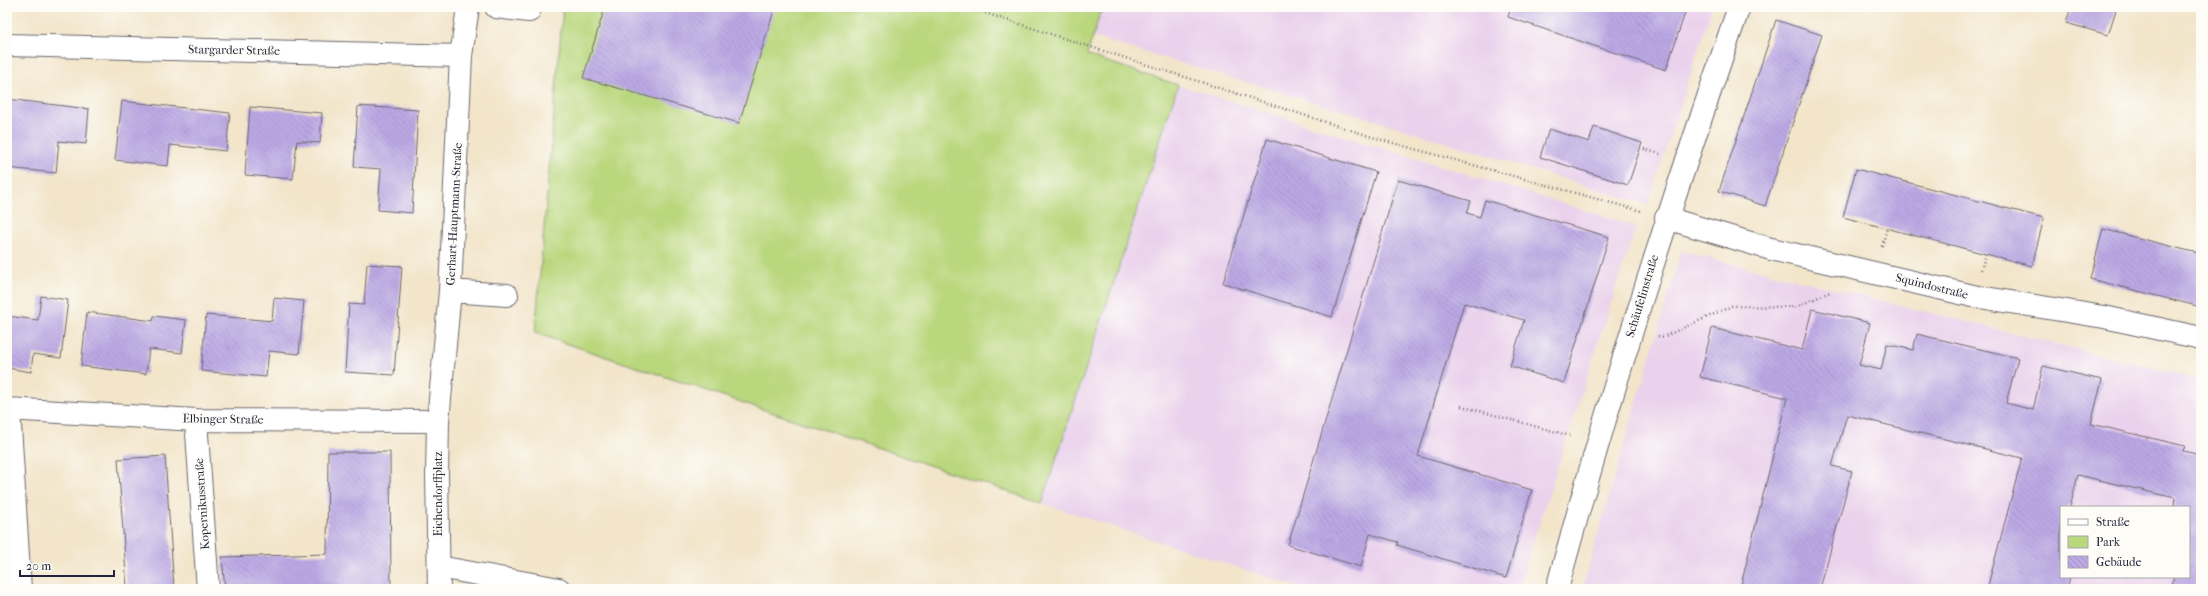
<svg xmlns="http://www.w3.org/2000/svg" width="2208" height="596" viewBox="0 0 2208 596" font-family="'IM FELL French Canon',serif">
<defs>
<pattern id="building-back-hatch" width="6" height="6" patternUnits="userSpaceOnUse"><rect width="6" height="6" fill="#bba8e4"/><path d="M-1 5l2 2M0 0l6 6M5-1l2 2" fill="none" stroke="#a090c4"/></pattern>
</defs>
<rect width="100%" height="100%" fill="#fdfcf7"/>
<filter id="ink" filterUnits="userSpaceOnUse"><feTurbulence type="fractalNoise" baseFrequency=".025" numOctaves="2"/><feDisplacementMap in="SourceGraphic" scale="8" xChannelSelector="R" yChannelSelector="G"/><feConvolveMatrix kernelMatrix="1 2 1 2 8 2 1 2 1" color-interpolation-filters="sRGB"/></filter>
<filter id="wash" filterUnits="userSpaceOnUse"><feTurbulence type="fractalNoise" baseFrequency=".012" numOctaves="4" result="noise"/><feDisplacementMap in="SourceGraphic" scale="16" xChannelSelector="R" yChannelSelector="G"/><feGaussianBlur stdDeviation="0.9" result="paint"/><feColorMatrix in="noise" values="0 0 0 0 0 0 0 0 0 0 0 0 0 0 0 0 0 1.4 0 .05"/><feComposite in="paint" operator="in"/></filter>
<g filter="url(#wash)">
<rect width="100%" height="100%" fill="#f2e5ca"/>
<path fill="#ead1ec" fill-rule="evenodd" d="M1102 7H1712L1648 205 1361 116 1093 37Z
M1178 85 1636 226 1518 589H1303L1042 503Z
M1681 251 2201 380V589H1582ZM2061 507H2189V577H2061Z"/>
<path fill="#b9d77d" stroke="#6e7c5c" d="M563 7H1102L1087 55 1178 85 1042 503 535 333Z"/>
<g id="blocks">
<path fill="url(#building-back-hatch)" d="M605 7H775L739 123 583 78Z
M1511 7H1687L1666 70 1508 17Z
M2071 7H2117L2108 35 2066 23Z
M1776 20 1822 35 1765 206 1719 191Z
M7 99 89 109 86 144 59 141 56 173 7 168Z
M122 101 230 113 226 151 170 145 168 166 115 160Z
M358 106 418 110 412 213 378 210 381 169 354 167Z
M250 107 322 113 320 143 297 141 293 179 245 175Z
M1594 127 1642 143 1628 185 1540 157 1549 129 1589 142Z
M1267 139 1376 172 1332 317 1223 283Z
M1856 169 2044 218 2032 266 1843 217Z
M1398 180 1471 201 1467 213 1480 217 1485 200 1609 237 1564 383 1510 366 1524 320 1464 303 1418 456 1532 490 1506 578 1397 545 1398 542 1370 534 1361 567 1288 545Z
M2103 229 2201 254V307L2090 279Z
M367 264 402 266 394 375 345 372 349 304 364 305Z
M41 296 68 300 61 358 33 354 31 372 7 368V316L38 320Z
M274 298 304 301 299 354 269 351 266 377 201 371 206 315 272 321Z
M1812 309 1870 323 1859 365 1881 370 1887 344 1913 350 1917 334 2018 358 2006 403 2033 410 2043 366 2102 380 2091 424 2185 446 2183 451 2201 455V589H2171L2174 577H2189V507H2174L2175 498 2078 475 2070 507H2061V577H2070L2067 589H1987L2022 458 1847 415 1832 466 1852 471 1820 589H1740L1787 398 1700 377 1712 328 1802 350Z
M87 312 153 321 154 316 186 320 182 353 149 349 146 374 81 366Z
M328 452H390L391 589H225L222 557 327 554Z
M165 456 174 589H127L118 459Z"/>
</g>
</g>
<g filter="url(#ink)">
<use href="#blocks" fill-opacity="0" stroke="#6b666d" stroke-width="1"/>
<g fill="none" stroke-linecap="round" stroke-linejoin="round">
<g stroke="#6b666d" stroke-width="24">
<path id="minor" d="M496 7 529 11
M7 45 461 56
M1666 218 1771 249 1973 296 2104 317 2201 338
M450 291 507 295
M7 409 196 420 438 421
M9 409 20 589
M196 420 208 589
M439 567 559 589
M439 589 437 476 438 421 450 291 461 56 468 7
M1557 589C1610 392 1672 199 1739 7"/>
</g>
<path stroke="#6b666d" stroke-width="2.5" stroke-dasharray="1 3" stroke-linecap="butt" d="M966 7 1382 140 1641 211
M1644 149 1660 154
M1882 246 1887 228
M1981 270 1986 254
M1658 336 1663 337 1732 306 1796 307 1830 292
M1461 406 1571 436"/>
<use href="#minor" stroke="#fff" stroke-width="22"/>
</g>
</g>
<g text-anchor="middle" dominant-baseline="central" stroke-width="4" stroke-linejoin="round" paint-order="stroke">
<g font-size="12" fill="#22223b" stroke="#fdfcf7">
<text transform="translate(234 50) rotate(1)">Stargarder Straße</text>
<text transform="translate(454 214) rotate(-87)">Gerhart-Hauptmann-Straße</text>
<text transform="translate(1932 286) rotate(14)">Squindostraße</text>
<text transform="translate(1642 296) rotate(-73)">Schäufelinstraße</text>
<text transform="translate(223 419) rotate(1)">Elbinger Straße</text>
<text transform="translate(438 494) rotate(-90)">Eichendorffplatz</text>
<text transform="translate(202 504) rotate(-94)">Kopernikusstraße</text>
</g>
</g>
<rect width="2208" height="596" fill="none" stroke="#fdfcf7" stroke-width="24"/>
<rect x="2060" y="506" width="130" height="72" fill="#fdfcf7" stroke="#a5a5ac"/>
<rect x="2068" y="519" width="20" height="6" fill="#ffffff" stroke="#a5a5ac"/>
<text x="2096" y="526" font-size="12" fill="#22223b">Straße</text>
<rect x="2068" y="536" width="20" height="12" fill="#b9d77d" stroke="#a5a5ac"/>
<text x="2096" y="546" font-size="12" fill="#22223b">Park</text>
<rect x="2068" y="556" width="20" height="12" fill="url(#building-back-hatch)" stroke="#a5a5ac"/>
<text x="2096" y="566" font-size="12" fill="#22223b">Gebäude</text>
<path d="M20 570v6h94v-6" fill="none" stroke="#22223b" stroke-width="2"/>
<text x="26" y="570" font-size="12" fill="#22223b" stroke="#fdfcf7" stroke-width="3" paint-order="stroke">20 m</text>
</svg>
